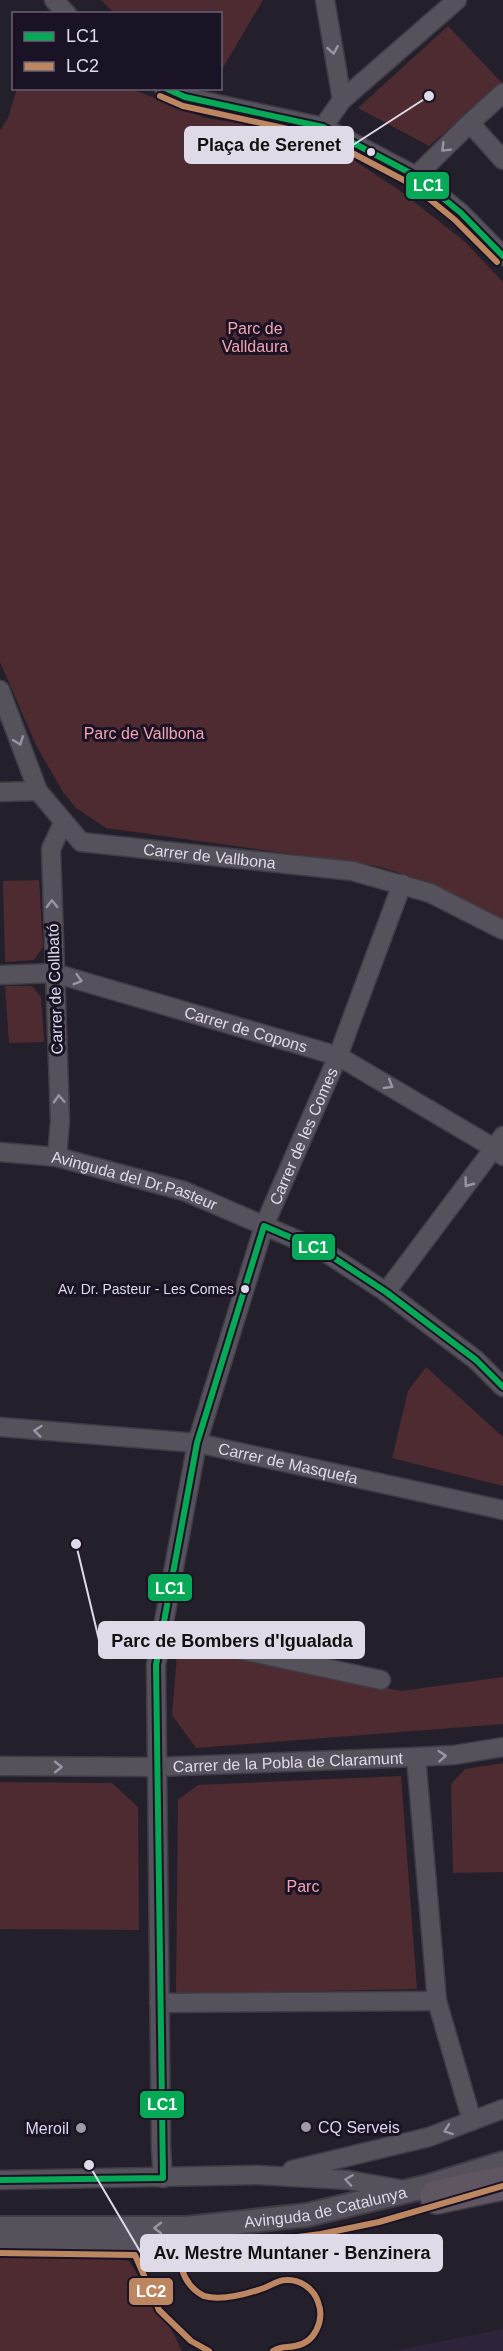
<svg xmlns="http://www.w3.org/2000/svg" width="503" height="2351" viewBox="0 0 503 2351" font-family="Arial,sans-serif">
<rect width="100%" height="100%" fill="#24202b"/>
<path fill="#2d233b" d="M503 2329V2351H393Z"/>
<path fill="#4e2a31" d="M101 0H263L221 71 220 14 114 13Z
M448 26 502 83 429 146 358 108Z
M17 89H132L205 118 238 123 304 140 349 157 399 190 464 241 503 282V920L428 882 377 866 106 828 76 808 63 792 36 745 0 662V131L8 118Z
M39 880 43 947 34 960 5 962 3 881Z
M5 986H32L41 997 44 1042 9 1043Z
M426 1367 503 1437V1486L392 1458 408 1391Z
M178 1644 401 1691 503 1677V1724L196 1748 172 1715Z
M503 1763V1872L453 1873 451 1784 465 1769Z
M401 1776 417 1989 176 1994 178 1800 198 1785Z
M0 1782 112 1783 138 1807 139 1930 0 1929Z
M0 2255 87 2256 129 2261 172 2331 182 2351H0Z"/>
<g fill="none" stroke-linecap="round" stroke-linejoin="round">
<g stroke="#403c45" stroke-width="21">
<g id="minor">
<path d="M54 0 67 14"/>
<path d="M325 0 342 100"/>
<path d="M164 88 185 97 323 127 416 176 461 213 503 256"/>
<path d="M470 123 503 160"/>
<path d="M323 127 342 100 457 0"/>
<path d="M416 176 470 123 503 93"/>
<path id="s1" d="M0 690 38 791 81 842 352 871 430 893 503 930"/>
<path d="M0 792 38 791"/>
<path id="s2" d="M0 975 54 973 338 1056 494 1148 503 1156"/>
<path id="s3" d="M0 1152 57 1157 184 1191 325 1252 386 1292 476 1360 503 1387"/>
<path d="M57 1157 60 1121 51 849 63 823"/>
<path d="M386 1292 503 1136"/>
<path id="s4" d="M0 1427 197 1443 503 1510"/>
<path d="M163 1633 381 1680"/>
<path d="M416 1757 437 2001 472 2121"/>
<path id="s5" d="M0 1766 156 1767 416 1757 454 1755 503 1747"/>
<path d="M159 2003 437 2001"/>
<path d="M292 2170 429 2137 503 2109"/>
<path id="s6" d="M163 2178 161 2148 156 1665 197 1443 264 1226 338 1056 402 884"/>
<path d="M0 2180 257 2175 348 2180 405 2190"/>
</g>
</g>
<g stroke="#403c45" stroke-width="26">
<g id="tertiary">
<path id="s7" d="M0 2228H186L307 2215 429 2186 503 2163"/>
<path d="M0 2244 141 2246 200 2240"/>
</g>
</g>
<g stroke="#403c45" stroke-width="36">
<path id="motorway" d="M437 2197 503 2183"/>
</g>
<use href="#minor" stroke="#55525b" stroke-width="18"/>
<use href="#tertiary" stroke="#55525b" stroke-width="22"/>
<use href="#motorway" stroke="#5f5662" stroke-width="33"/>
<g stroke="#1a1225" stroke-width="10">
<path id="bus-1" d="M165 88 185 97 323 127 416 176 461 213 503 256
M0 2180 163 2178 156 1665 197 1443 264 1226 325 1252 386 1292 476 1360 503 1387"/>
</g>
<g stroke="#1a1225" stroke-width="10">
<path id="bus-2" d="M160 96 183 106 320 136 411 184 455 220 497 262
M0 2253 135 2255 159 2310 191 2341 209 2351
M273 2351C281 2346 286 2348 295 2346 315 2343 325 2320 318 2302 314 2289 300 2279 286 2280 278 2280 272 2285 264 2288 247 2294 223 2301 204 2296 186 2287 181 2271 178 2252L321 2234 379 2222 503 2186"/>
</g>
<use href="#bus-1" stroke="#06aa56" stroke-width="6"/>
<use href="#bus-2" stroke="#bb8660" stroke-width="6"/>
</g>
<defs><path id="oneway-chevron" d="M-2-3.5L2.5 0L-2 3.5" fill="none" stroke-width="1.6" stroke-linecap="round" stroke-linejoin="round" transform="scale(1.5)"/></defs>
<g stroke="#9a96a1">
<use href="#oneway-chevron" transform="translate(333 50) rotate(80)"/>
<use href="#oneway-chevron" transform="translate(445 148) rotate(135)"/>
<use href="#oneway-chevron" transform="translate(19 741) rotate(69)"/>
<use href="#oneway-chevron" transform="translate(52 904) rotate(-91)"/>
<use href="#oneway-chevron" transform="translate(78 980) rotate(16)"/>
<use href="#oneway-chevron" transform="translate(389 1085) rotate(31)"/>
<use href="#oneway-chevron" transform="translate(59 1099) rotate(-93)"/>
<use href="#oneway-chevron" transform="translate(468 1183) rotate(127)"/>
<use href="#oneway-chevron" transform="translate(38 1431) rotate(-174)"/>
<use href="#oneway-chevron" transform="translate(442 1756) rotate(-4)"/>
<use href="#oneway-chevron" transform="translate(58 1767)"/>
<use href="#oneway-chevron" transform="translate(448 2130) rotate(160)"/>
<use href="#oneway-chevron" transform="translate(349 2180) rotate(-172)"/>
<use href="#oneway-chevron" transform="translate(158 2228) rotate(-180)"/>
</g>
<g fill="#dfdae7" stroke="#1a1225" stroke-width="2">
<circle cx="371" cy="152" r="5"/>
<circle cx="245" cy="1289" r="5"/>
</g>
<g fill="#9e99a5" stroke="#1a1225" stroke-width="2">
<circle cx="306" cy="2127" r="6"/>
<circle cx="81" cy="2128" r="6"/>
</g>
<g text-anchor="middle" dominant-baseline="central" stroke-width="6" stroke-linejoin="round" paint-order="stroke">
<g font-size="14" fill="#dfdae7" stroke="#1a1225" text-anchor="end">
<text x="234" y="1289">Av. Dr. Pasteur - Les Comes</text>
</g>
<g font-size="16" fill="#f5a4af" stroke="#1a1225">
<text x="255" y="328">Parc de<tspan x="255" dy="18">Valldaura</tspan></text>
<text x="144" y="733">Parc de Vallbona</text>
<text x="303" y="1886">Parc</text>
</g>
<g font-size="16" fill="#dfdae7" stroke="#1a1225">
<text stroke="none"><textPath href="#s1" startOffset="304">Carrer de Vallbona</textPath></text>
<text transform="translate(55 989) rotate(-92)">Carrer de Collbató</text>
<text stroke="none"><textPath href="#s2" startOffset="254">Carrer de Copons</textPath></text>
<text stroke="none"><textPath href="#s6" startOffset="1064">Carrer de les Comes</textPath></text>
<text stroke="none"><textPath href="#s3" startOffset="138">Avinguda del Dr.Pasteur</textPath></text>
<text stroke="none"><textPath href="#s4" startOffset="291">Carrer de Masquefa</textPath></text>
<text stroke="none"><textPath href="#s5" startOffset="288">Carrer de la Pobla de Claramunt</textPath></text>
<text stroke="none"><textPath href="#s7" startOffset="327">Avinguda de Catalunya</textPath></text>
</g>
<g font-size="16" fill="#dfdae7" stroke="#1a1225" text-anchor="start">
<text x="318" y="2127">CQ Serveis</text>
<text x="69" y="2128" text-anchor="end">Meroil</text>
</g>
</g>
<path fill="none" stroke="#dfdae7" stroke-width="2" d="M429 96L353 145M76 1544L99 1640M89 2165L141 2253"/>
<g fill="#dfdae7" stroke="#1a1225" stroke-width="2">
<circle cx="429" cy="96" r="6"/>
<circle cx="76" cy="1544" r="6"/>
<circle cx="89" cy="2165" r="6"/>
</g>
<g fill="#dfdae7" stroke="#dfdae7" stroke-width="2">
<rect x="185" y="127" width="168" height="36" rx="6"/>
<rect x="99" y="1622" width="265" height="36" rx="6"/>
<rect x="141" y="2235" width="301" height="36" rx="6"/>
</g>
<g font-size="18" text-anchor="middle" font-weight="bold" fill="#111">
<text x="269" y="151">Plaça de Serenet</text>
<text x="232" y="1647">Parc de Bombers d'Igualada</text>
<text x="292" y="2259">Av. Mestre Muntaner - Benzinera</text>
</g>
<g stroke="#1a1225" stroke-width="2">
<rect x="405" y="171" width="45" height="29" rx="6" fill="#06aa56"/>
<rect x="291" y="1233" width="45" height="28" rx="6" fill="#06aa56"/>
<rect x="147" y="1573" width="46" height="29" rx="6" fill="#06aa56"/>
<rect x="139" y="2090" width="46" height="29" rx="6" fill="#06aa56"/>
<rect x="128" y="2277" width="46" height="29" rx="6" fill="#bb8660"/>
</g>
<g font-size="16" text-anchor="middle" font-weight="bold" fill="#fff">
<text x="428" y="191">LC1</text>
<text x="313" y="1253">LC1</text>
<text x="170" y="1594">LC1</text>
<text x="162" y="2110">LC1</text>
<text x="151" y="2297">LC2</text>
</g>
<rect x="12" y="12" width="210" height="78" fill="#1a1225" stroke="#696273" stroke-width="1.5"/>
<rect x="24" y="32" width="30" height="9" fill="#06aa56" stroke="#696273" stroke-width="1.5"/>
<text x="66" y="42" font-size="18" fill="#dfdae7">LC1</text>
<rect x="24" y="62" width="30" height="9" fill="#bb8660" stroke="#696273" stroke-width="1.5"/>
<text x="66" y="72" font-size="18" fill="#dfdae7">LC2</text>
</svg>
